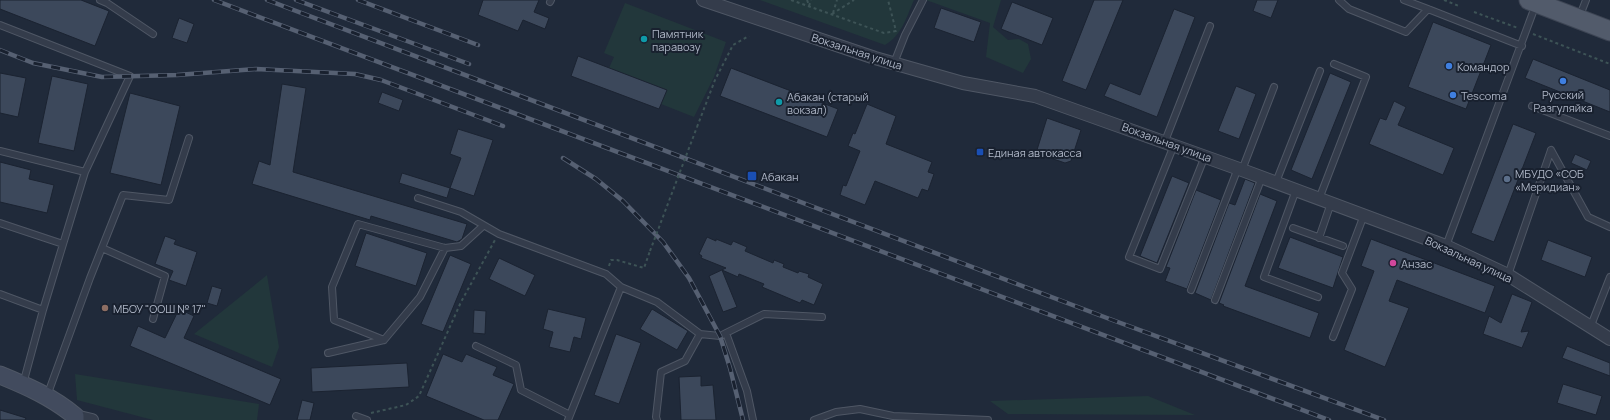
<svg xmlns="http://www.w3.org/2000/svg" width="1610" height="420" viewBox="0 0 1610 420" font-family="Manrope,sans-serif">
<rect width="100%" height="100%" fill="#202a3a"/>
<path fill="#22373b" d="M760 0H914C906 18 902 35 885 45Z
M1001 0 993 27 1008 40 1019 39 1028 44 1031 59 1023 73 986 57 990 23 926 0Z
M625 3 726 42 714 77 694 117 661 104 667 90 609 68 614 57 604 53Z
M267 275 279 347 272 367 194 334Z
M75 374 259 404 257 420H153L77 400Z
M1148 396 1195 415 1008 414 990 401Z"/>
<path fill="#3c485b" stroke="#1b2331" d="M0 0H81L109 11 95 46 0 9Z
M483 0H539L534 12 549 18 545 29 523 20 518 31 478 15Z
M1094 0H1123L1086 90 1062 81Z
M1257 0H1278L1271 18 1253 11Z
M1012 2 1053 18 1042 45 1001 29Z
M941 8 981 22 974 42 934 28Z
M1174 9 1195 17 1157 117 1104 96 1110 83 1140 95Z
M179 18 194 24 187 43 172 38Z
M1433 22 1491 45 1466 109 1408 87Z
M578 56 667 90 659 109 571 76Z
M1533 59 1610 90V112L1525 78Z
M731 68 838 109 827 137 720 96Z
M0 73 26 78 18 117 0 113Z
M1330 73 1351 82 1312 179 1291 170Z
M52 76 88 84 74 151 38 143Z
M282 84 306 88 293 172 467 224 462 239 457 242 371 216 370 220 252 184 259 161 270 165Z
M1236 86 1256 94 1239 139 1218 131Z
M382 92 403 100 399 111 378 103Z
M130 93 180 106 161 185 110 173Z
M1394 101 1406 107 1398 125 1454 148 1443 175 1369 144 1380 118 1386 120Z
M867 104 896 116 886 144 932 162 928 172 934 174 928 191 922 189 918 198 875 181 865 205 840 195 843 185 846 186 860 151 848 146 853 133 855 134Z
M1047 118 1081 130 1071 161 1065 163 1036 153Z
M1513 124 1536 133 1494 242 1471 233Z
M458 129 493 140 474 196 450 188 461 158 450 154Z
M1575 154 1591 161 1587 170 1571 163Z
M0 162 31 170 29 179 54 185 47 213 0 202Z
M402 173 450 188 447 198 399 183Z
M1172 176 1189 183 1157 263 1140 256Z
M1245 179 1255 183 1211 300 1195 293 1229 203 1235 205Z
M1196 190 1221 200 1187 289 1165 281 1170 268 1166 267Z
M1260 194 1277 201 1245 286 1319 313 1310 338 1223 306 1224 305 1219 303Z
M366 233 427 253 416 286 355 266Z
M165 236 176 240 174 244 197 252 186 286 169 280 173 271 155 264Z
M707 237 716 241V239L731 245 733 241 747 247 745 251 773 263 774 260 784 264 783 267 798 273 799 271 809 274 808 277 823 284 814 305 802 300 800 303 762 287 764 284 739 274 738 277 722 270 737 307 723 312 709 276 726 268 701 258 702 256 699 254Z
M1290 237 1343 257 1333 288 1278 268Z
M1371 239 1495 286 1485 313 1397 280 1389 301 1409 308 1385 367 1344 350 1374 271 1361 266Z
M1548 240 1592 257 1585 277 1541 260Z
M450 255 471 264 443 332 421 324Z
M499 258 535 275 525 296 489 279Z
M212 286 222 289 217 306 207 303Z
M1512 294 1532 302 1521 332 1529 331 1522 348 1483 334 1489 316 1501 323Z
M179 309 194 316 184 338 281 379 270 405 130 346 138 326 165 338Z
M548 309 586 318 581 339 574 337 570 352 549 347 553 332 543 329Z
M652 309 688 331 677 350 640 329Z
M474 310 486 311 485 334 473 333Z
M616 334 641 343 619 404 594 395Z
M1567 346 1610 363V376L1562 358Z
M443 354 462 362 466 354 497 367 493 375 514 384 498 420H484L426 396Z
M407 363 409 387 312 392 311 368Z
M701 376V386L713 385 716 420H681L679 377Z
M1563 384 1602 396 1596 415 1557 403Z
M302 400 314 403 310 420H297Z
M0 410 26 418 25 420H0Z"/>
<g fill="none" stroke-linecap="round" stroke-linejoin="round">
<g stroke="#4f5765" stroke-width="8">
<path id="lane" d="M100 0 107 3 153 34
M1339 0 1349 9 1406 32 1428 9 1404 0
M550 2 551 0
M1428 9 1522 46
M1579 18 1586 0
M0 25 130 76 85 172 43 310 23 384
M894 63 905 35 923 0
M1532 106 1610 136
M1165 141 1210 26
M1174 145 1129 257 1160 269 1205 156
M1551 150 1588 217 1610 227
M0 151 85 172
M1242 170 1274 87
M1276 182 1320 71
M1296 190 1264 277 1318 297
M418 198 461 212 499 234 606 274 621 287 568 420
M1319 199 1366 77 1334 64
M0 223 63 244
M1293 228 1343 246
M1319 238 1331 203
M1446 246 1536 4
M102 248 165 276 153 319
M1508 275 1551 150
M621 287 657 302 700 334 685 361 661 372 656 417 657 420
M1191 290 1238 168
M0 294 43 310
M1215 300 1262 177
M1590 328 1610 277
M726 333 747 391 753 420
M700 334 720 336 764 314 822 317
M1333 337 1352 289 1342 273 1364 215
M384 340 334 320 332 287 358 224 445 248 461 246 483 226
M476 346 516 365 521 390 570 415
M328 353 384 340 420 297 445 248
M47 396 90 278 123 195 169 200 189 138
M356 416 367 420
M814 420 836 412 860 409 893 416 988 420"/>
</g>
<g stroke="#4f5765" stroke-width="14">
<path id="street" d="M703 0 875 58 963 83 1035 96 1242 170 1446 246 1508 275 1610 339
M75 416 92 420"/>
</g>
<g stroke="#4f5765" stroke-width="19">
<path id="secondary" d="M0 375C27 386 52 397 75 416V420"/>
</g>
<g stroke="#3d4554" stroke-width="21">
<path id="primary" d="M1529 0 1610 31"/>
</g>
<path stroke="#3d5356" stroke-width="2" stroke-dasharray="3 3" stroke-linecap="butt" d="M791 0 884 33 896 31 888 0
M807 0 809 5
M1444 0 1459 6
M809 6 811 0
M1474 12 1518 28
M833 13 837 0
M832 14 854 0
M1533 34 1610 64
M697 127 715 80 733 45 749 36
M609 266 611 260H617L644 268 650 251
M371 413 406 405 419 396 461 302 495 240"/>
<use href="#lane" stroke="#343c4b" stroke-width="6"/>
<use href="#street" stroke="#343c4b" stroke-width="12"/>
<use href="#secondary" stroke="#424b5e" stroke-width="17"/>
<use href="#primary" stroke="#525b6b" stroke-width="19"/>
<g stroke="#566072" stroke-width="4.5">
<path id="rail" d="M214 0 1329 420
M267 0 1107 318 1384 420
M296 0 469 64
M358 0 478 45
M0 50 33 63 102 77 177 75 256 69 355 74 381 80 503 126
M563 158 596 179 623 201 663 242 689 278 720 336 730 368 743 420"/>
</g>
<use href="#rail" stroke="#19212f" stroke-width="3" stroke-dasharray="9" stroke-linecap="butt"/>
<path stroke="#3d5356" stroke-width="2" stroke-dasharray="3 3" stroke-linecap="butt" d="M650 251 697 127"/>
</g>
<g fill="#0f9aa8" stroke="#19212f" stroke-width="1.5">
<circle cx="644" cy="39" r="4"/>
<circle cx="779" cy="102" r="4"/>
</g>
<g fill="#3f7fe0" stroke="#19212f" stroke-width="1.5">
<circle cx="1449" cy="66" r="4"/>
<circle cx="1563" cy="81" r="4"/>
<circle cx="1453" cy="95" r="4"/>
</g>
<g fill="#1a4fb4" stroke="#19212f" stroke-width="1.5">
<rect x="976" y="148" width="8" height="8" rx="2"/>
<rect x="747" y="171" width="10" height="10" rx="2"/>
</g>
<circle fill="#5c6f8a" stroke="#19212f" stroke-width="1.5" cx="1507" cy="179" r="4"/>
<circle fill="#d1479c" stroke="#19212f" stroke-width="1.5" cx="1393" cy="263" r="4"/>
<circle fill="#8d6e63" stroke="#19212f" stroke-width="1.5" cx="105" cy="308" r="4"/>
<g text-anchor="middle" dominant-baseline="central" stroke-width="4" stroke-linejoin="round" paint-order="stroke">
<g font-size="11" fill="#afb7c7" stroke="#19212f" text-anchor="start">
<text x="652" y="33">Памятник<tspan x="652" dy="13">паравозу</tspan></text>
<text x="1457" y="66">Командор</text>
<text x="1563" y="94" text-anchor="middle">Русский<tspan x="1563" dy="13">Разгуляйка</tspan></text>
<text x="1461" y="95">Tescoma</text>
<text x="787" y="96">Абакан (старый<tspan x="787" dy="13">вокзал)</tspan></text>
<text x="988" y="152">Единая автокасса</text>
<text x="1515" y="173">МБУДО «СОБ<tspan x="1515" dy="13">«Меридиан»</tspan></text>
<text x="761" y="176">Абакан</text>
<text x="1401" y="263">Анзас</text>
<text x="113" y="308">МБОУ "ООШ № 17"</text>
</g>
<g font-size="11" fill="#afb7c7" stroke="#19212f">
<text transform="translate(857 51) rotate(18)">Вокзальная улица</text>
<text transform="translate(1167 142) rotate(20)">Вокзальная улица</text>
<text transform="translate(1469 259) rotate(25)">Вокзальная улица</text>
</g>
</g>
</svg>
